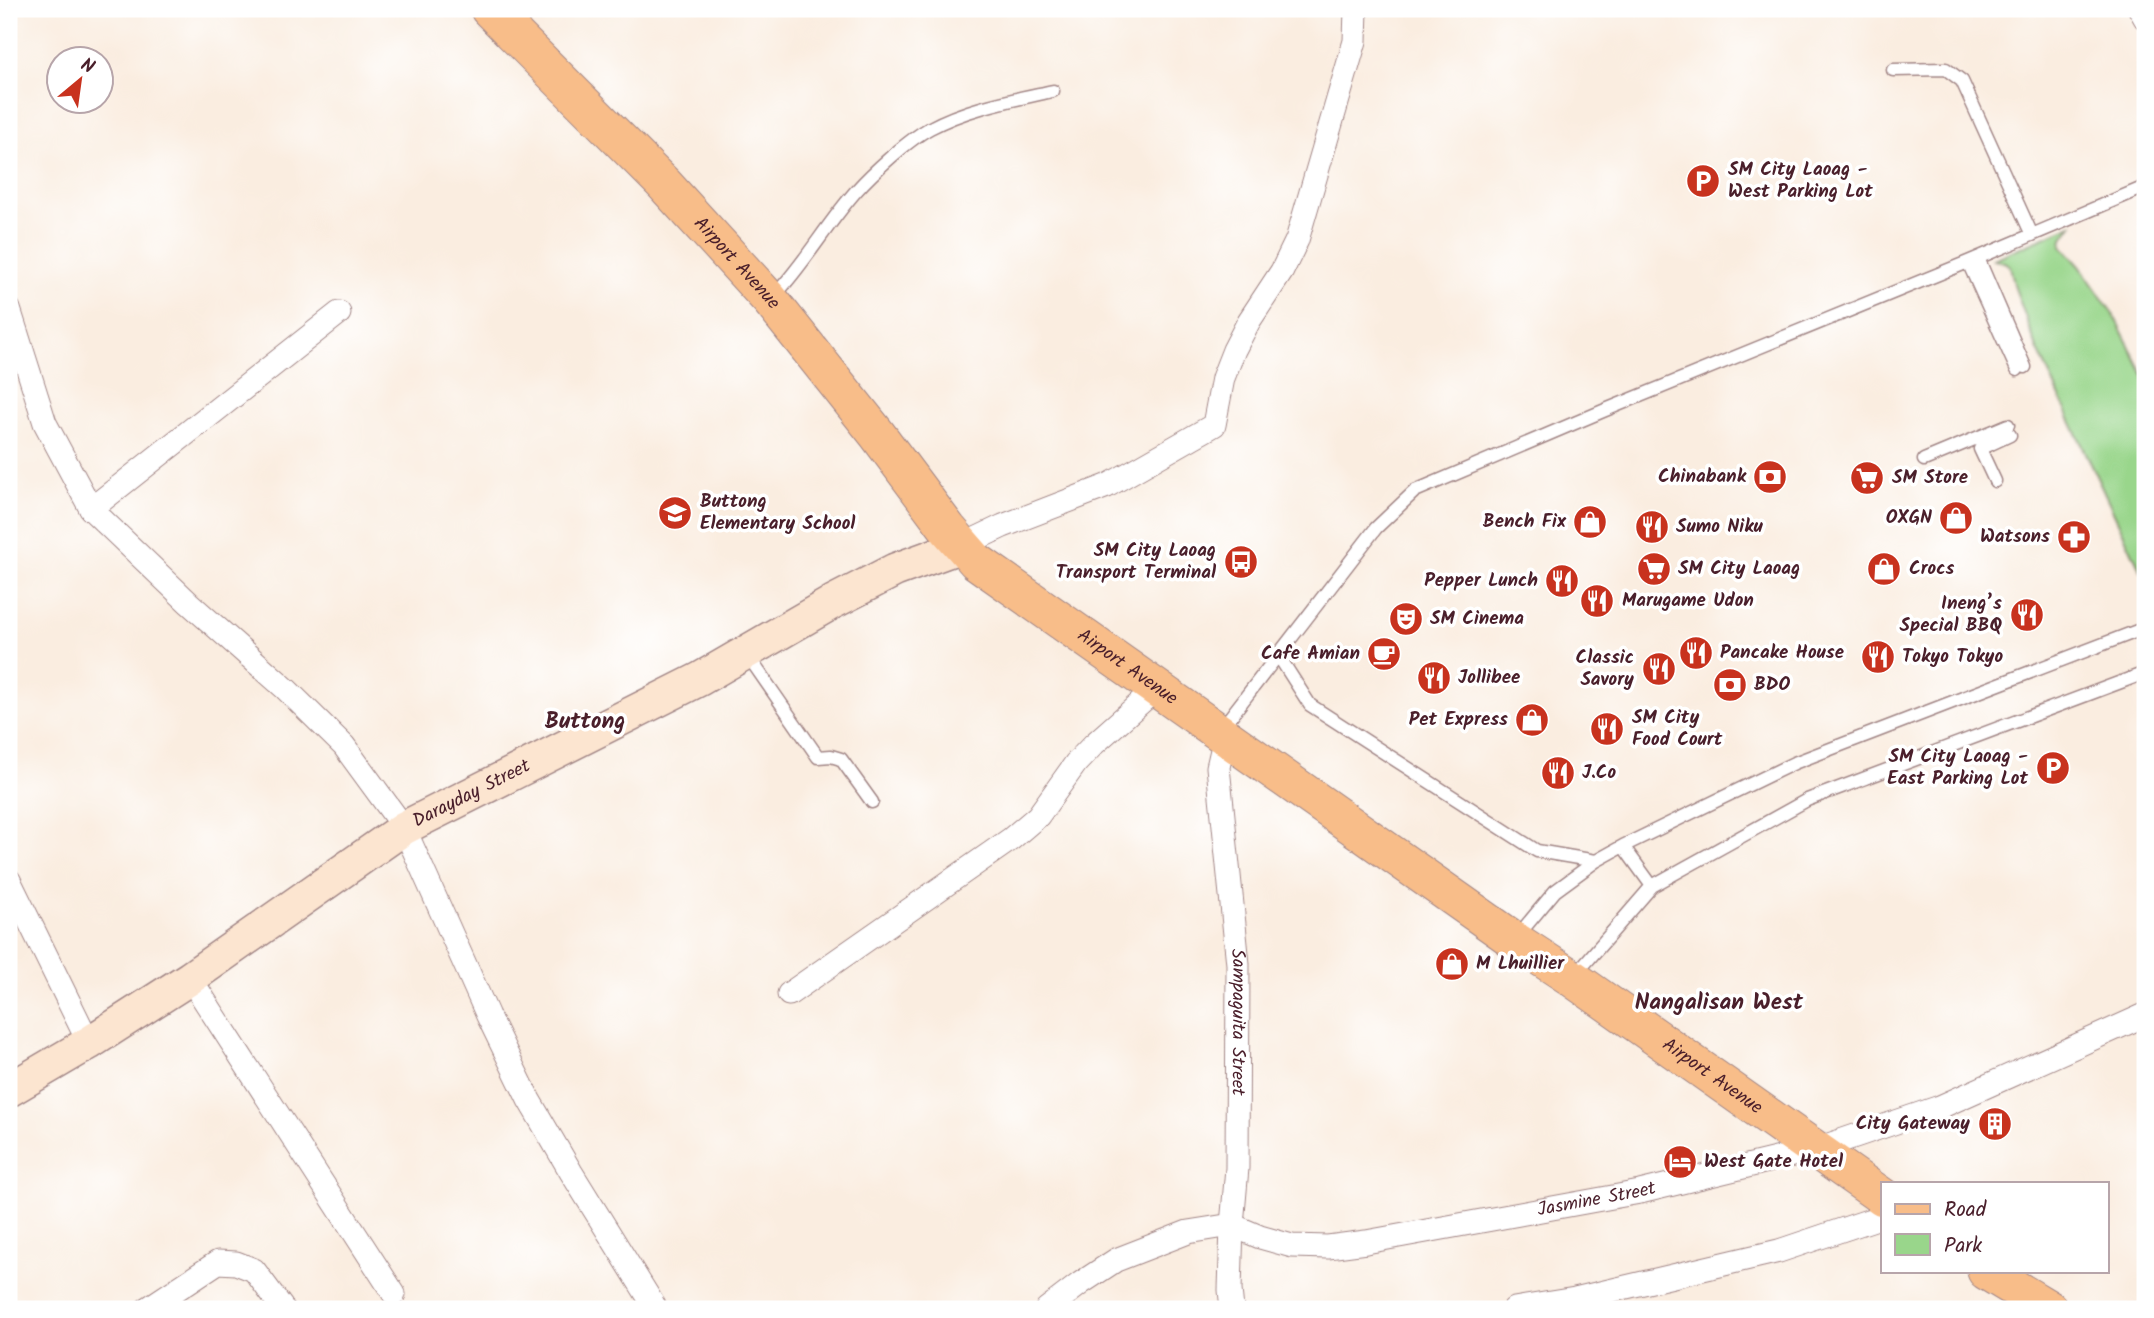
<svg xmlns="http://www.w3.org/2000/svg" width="2154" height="1318" viewBox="0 0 2154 1318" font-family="Kalam,sans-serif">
<rect width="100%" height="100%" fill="#fff"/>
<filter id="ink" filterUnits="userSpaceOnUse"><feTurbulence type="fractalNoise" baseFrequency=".0143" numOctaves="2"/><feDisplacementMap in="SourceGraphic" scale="14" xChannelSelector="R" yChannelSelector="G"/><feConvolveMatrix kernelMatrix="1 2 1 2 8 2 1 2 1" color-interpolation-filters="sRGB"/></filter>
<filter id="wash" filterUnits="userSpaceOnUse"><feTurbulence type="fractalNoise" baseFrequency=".00686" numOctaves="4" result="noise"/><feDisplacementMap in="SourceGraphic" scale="28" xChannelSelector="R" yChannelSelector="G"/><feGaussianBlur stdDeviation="1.57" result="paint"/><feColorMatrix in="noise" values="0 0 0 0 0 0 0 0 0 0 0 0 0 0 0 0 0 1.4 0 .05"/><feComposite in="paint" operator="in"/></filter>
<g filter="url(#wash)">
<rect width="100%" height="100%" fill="#faede0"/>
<path fill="#99d68b" stroke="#727a5b" stroke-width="2" d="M2072 225 2063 238 2062 246 2080 266 2113 314 2145 377V574L2141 571 2037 348 2015 288 2010 266 2004 262 1993 259Z"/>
</g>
<g filter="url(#ink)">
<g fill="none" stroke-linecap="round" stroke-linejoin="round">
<g stroke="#a28686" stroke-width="15">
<path id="lane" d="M1893 70 1946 69 1962 81 2032 235
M1978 258 2025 367
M1968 262 2017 370
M773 297C804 265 826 225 856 191 872 173 908 140 930 128 967 108 1012 100 1053 91
M1924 460 2008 425
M1995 481 1980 449 2010 435
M746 653 818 757 831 756 841 759 872 802
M1278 655 1310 705 1537 851 1596 861
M1221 729 1376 528 1415 491 1603 411 1968 262 2145 187
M1623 846 1652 886
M1515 939 1555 891 1596 861 1623 846 1794 763 2145 628
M1575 975 1652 886 1807 800 2145 673"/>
</g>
<g stroke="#a28686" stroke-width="25">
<g id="street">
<path d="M2140 9 2145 18"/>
<path d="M9 309 45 423 91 509 189 603 286 689 344 746 404 828 488 1016 529 1100 571 1172 656 1309"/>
<path d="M91 509 339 313"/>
<path d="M961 546 1003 526 1107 486 1214 425 1223 378 1234 350 1249 321 1282 271 1297 240 1355 41 1356 9"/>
<path id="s1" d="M1225 737 1218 767 1238 964 1237 1168 1232 1225 1230 1290 1232 1309"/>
<path d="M9 880 89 1043"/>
<path d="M190 978 394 1294"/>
<path d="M789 994 1011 839 1038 816 1076 763 1094 744 1157 688"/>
<path d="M147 1309 218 1262 236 1263 254 1270 283 1309"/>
<path id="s2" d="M1047 1309 1081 1283 1116 1260 1188 1232 1232 1225 1260 1237 1292 1246 1328 1247 1366 1242 1640 1192 1817 1149 1940 1107 2145 1015"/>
<path d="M1514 1309 1575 1299 1779 1251 1874 1219 1883 1215"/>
</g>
</g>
<g stroke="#a28686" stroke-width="36">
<g id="secondary">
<path id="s3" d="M9 1090 89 1043 190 978 404 828 700 679 833 602 895 570 961 546"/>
</g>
</g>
<g stroke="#a28686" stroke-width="39">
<g id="primary">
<path id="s4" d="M489 9 664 184 770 300 877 434 948 529 976 561 1514 940 1572 978 1883 1197"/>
<path d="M1986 1271 2049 1309"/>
</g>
</g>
<use href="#lane" stroke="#fff" stroke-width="12"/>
<use href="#street" stroke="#fff" stroke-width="23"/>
<use href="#secondary" stroke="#fce5d0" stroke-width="33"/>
<use href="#primary" stroke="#f8bd89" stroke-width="37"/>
</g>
</g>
<defs>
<g id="parking-disc" transform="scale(1.75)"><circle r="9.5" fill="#c8321e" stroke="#fff"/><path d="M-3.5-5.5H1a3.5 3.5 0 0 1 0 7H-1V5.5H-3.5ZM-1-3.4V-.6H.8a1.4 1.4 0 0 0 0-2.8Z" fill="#fff"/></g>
<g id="bank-disc" transform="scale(1.75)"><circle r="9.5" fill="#c8321e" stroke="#fff"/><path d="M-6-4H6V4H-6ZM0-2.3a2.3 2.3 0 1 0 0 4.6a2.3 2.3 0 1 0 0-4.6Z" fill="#fff"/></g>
<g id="supermarket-disc" transform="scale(1.75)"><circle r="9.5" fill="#c8321e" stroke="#fff"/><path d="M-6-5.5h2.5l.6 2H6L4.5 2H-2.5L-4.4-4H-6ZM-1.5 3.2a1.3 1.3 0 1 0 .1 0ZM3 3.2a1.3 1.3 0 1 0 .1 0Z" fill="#fff"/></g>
<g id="school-disc" transform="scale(1.75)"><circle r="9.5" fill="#c8321e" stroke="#fff"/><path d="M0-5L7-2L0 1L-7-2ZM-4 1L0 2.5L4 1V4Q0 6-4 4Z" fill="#fff"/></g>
<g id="shop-disc" transform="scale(1.75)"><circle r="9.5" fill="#c8321e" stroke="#fff"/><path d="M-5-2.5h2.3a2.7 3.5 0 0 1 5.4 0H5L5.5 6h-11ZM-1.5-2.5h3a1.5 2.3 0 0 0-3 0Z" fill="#fff"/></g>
<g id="restaurant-disc" transform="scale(1.75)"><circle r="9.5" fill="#c8321e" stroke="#fff"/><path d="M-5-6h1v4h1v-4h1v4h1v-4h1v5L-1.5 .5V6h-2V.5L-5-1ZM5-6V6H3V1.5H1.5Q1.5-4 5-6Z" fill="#fff"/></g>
<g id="pharmacy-disc" transform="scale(1.75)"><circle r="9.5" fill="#c8321e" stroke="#fff"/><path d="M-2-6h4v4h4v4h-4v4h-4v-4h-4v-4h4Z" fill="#fff"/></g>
<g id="bus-disc" transform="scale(1.75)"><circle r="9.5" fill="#c8321e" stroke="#fff"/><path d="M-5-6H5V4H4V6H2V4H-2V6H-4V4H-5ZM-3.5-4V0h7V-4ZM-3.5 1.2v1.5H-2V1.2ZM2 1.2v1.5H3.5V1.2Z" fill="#fff"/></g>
<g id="theatre-disc" transform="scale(1.75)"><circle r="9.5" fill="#c8321e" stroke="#fff"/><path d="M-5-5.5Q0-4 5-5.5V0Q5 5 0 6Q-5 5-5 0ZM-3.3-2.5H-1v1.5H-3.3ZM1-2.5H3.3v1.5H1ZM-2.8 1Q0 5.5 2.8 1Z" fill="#fff"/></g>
<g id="cafe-disc" transform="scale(1.75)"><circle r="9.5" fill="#c8321e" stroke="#fff"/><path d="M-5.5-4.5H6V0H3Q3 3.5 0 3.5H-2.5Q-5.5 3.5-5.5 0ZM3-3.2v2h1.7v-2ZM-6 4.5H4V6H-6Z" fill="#fff"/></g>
<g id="building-disc" transform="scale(1.75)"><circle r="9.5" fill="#c8321e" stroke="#fff"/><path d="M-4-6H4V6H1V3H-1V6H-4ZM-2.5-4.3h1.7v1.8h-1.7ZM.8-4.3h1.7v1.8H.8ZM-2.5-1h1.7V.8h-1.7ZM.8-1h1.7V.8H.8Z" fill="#fff"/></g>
<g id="hotel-disc" transform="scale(1.75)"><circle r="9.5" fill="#c8321e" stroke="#fff"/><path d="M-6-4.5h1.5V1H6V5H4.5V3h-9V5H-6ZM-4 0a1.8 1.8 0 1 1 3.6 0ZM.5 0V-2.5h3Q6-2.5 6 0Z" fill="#fff"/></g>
</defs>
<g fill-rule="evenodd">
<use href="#parking-disc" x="1703" y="181"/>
<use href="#bank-disc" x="1770" y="477"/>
<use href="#supermarket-disc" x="1867" y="478"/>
<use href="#school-disc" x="675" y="513"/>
<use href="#shop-disc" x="1956" y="518"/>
<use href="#shop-disc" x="1590" y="522"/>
<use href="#restaurant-disc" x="1652" y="527"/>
<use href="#pharmacy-disc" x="2074" y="537"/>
<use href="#bus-disc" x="1241" y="562"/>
<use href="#supermarket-disc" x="1654" y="569"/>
<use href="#shop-disc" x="1884" y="569"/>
<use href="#restaurant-disc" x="1562" y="581"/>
<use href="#restaurant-disc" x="1597" y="601"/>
<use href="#restaurant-disc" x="2027" y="615"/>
<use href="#theatre-disc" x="1406" y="619"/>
<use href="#restaurant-disc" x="1696" y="653"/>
<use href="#cafe-disc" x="1384" y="654"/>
<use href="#restaurant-disc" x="1878" y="657"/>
<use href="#restaurant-disc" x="1659" y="669"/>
<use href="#restaurant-disc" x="1434" y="678"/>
<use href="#bank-disc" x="1730" y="685"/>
<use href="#shop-disc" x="1532" y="720"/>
<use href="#restaurant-disc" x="1607" y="729"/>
<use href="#parking-disc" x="2053" y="768"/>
<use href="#restaurant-disc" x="1558" y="773"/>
<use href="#shop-disc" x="1452" y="964"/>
<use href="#building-disc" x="1995" y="1124"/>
<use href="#hotel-disc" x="1680" y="1162"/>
</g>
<g text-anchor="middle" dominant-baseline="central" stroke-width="7" stroke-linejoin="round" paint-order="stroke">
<g font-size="19" font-weight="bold" fill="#4a1f2b" stroke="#fff" text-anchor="start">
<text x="1728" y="170">SM City Laoag -<tspan x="1728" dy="22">West Parking Lot</tspan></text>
<text x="1746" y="477" text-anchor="end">Chinabank</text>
<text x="1892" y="478">SM Store</text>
<text x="700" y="502">Buttong<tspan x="700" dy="22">Elementary School</tspan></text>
<text x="1932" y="518" text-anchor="end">OXGN</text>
<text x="1566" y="522" text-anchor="end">Bench Fix</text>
<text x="1676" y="527">Sumo Niku</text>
<text x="2050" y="537" text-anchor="end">Watsons</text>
<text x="1216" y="551" text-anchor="end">SM City Laoag<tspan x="1216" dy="22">Transport Terminal</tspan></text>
<text x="1678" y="569">SM City Laoag</text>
<text x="1909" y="569">Crocs</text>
<text x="1538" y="581" text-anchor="end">Pepper Lunch</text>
<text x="1622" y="601">Marugame Udon</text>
<text x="2002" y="604" text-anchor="end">Ineng’s<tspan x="2002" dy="22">Special BBQ</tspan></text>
<text x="1430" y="619">SM Cinema</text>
<text x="1720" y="653">Pancake House</text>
<text x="1360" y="654" text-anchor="end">Cafe Amian</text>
<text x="1902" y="657">Tokyo Tokyo</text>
<text x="1634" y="658" text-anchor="end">Classic<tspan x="1634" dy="22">Savory</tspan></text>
<text x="1458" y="678">Jollibee</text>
<text x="1754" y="685">BDO</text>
<text x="1632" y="718">SM City<tspan x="1632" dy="22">Food Court</tspan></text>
<text x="1508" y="720" text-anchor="end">Pet Express</text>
<text x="2028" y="757" text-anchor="end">SM City Laoag -<tspan x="2028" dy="22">East Parking Lot</tspan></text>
<text x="1582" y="773">J.Co</text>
<text x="1476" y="964">M Lhuillier</text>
<text x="1970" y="1124" text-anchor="end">City Gateway</text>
<text x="1704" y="1162">West Gate Hotel</text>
</g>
<g font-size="19" fill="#4a1f2b" stroke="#fff">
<text stroke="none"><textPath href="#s4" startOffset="355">Airport Avenue</textPath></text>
<text stroke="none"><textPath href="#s4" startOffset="922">Airport Avenue</textPath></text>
<text stroke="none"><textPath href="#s3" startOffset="550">Darayday Street</textPath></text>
<text stroke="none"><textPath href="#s1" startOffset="287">Sampaguita Street</textPath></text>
<text stroke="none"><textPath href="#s4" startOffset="1636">Airport Avenue</textPath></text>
<text stroke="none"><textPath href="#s2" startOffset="579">Jasmine Street</textPath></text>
</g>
<g font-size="23" font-weight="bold" fill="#4a1f2b" stroke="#fff">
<text x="585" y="722">Buttong</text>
<text x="1719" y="1003">Nangalisan West</text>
</g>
</g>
<rect width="2154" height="1318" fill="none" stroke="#fff" stroke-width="35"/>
<rect x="1881" y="1182" width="228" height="91" fill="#ffffff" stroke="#b7a5aa" stroke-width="2"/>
<rect x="1895" y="1204" width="35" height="10" fill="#f8bd89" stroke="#b7a5aa" stroke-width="2"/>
<text x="1944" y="1216" font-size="21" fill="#4a1f2b">Road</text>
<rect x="1895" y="1234" width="35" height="21" fill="#99d68b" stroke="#b7a5aa" stroke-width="2"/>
<text x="1944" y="1252" font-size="21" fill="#4a1f2b">Park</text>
<g transform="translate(80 80) rotate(29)"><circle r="33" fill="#ffffff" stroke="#b7a5aa" stroke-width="2"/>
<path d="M0-5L12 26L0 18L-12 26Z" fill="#c8321e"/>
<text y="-10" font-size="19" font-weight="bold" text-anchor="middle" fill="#4a1f2b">N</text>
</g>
</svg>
